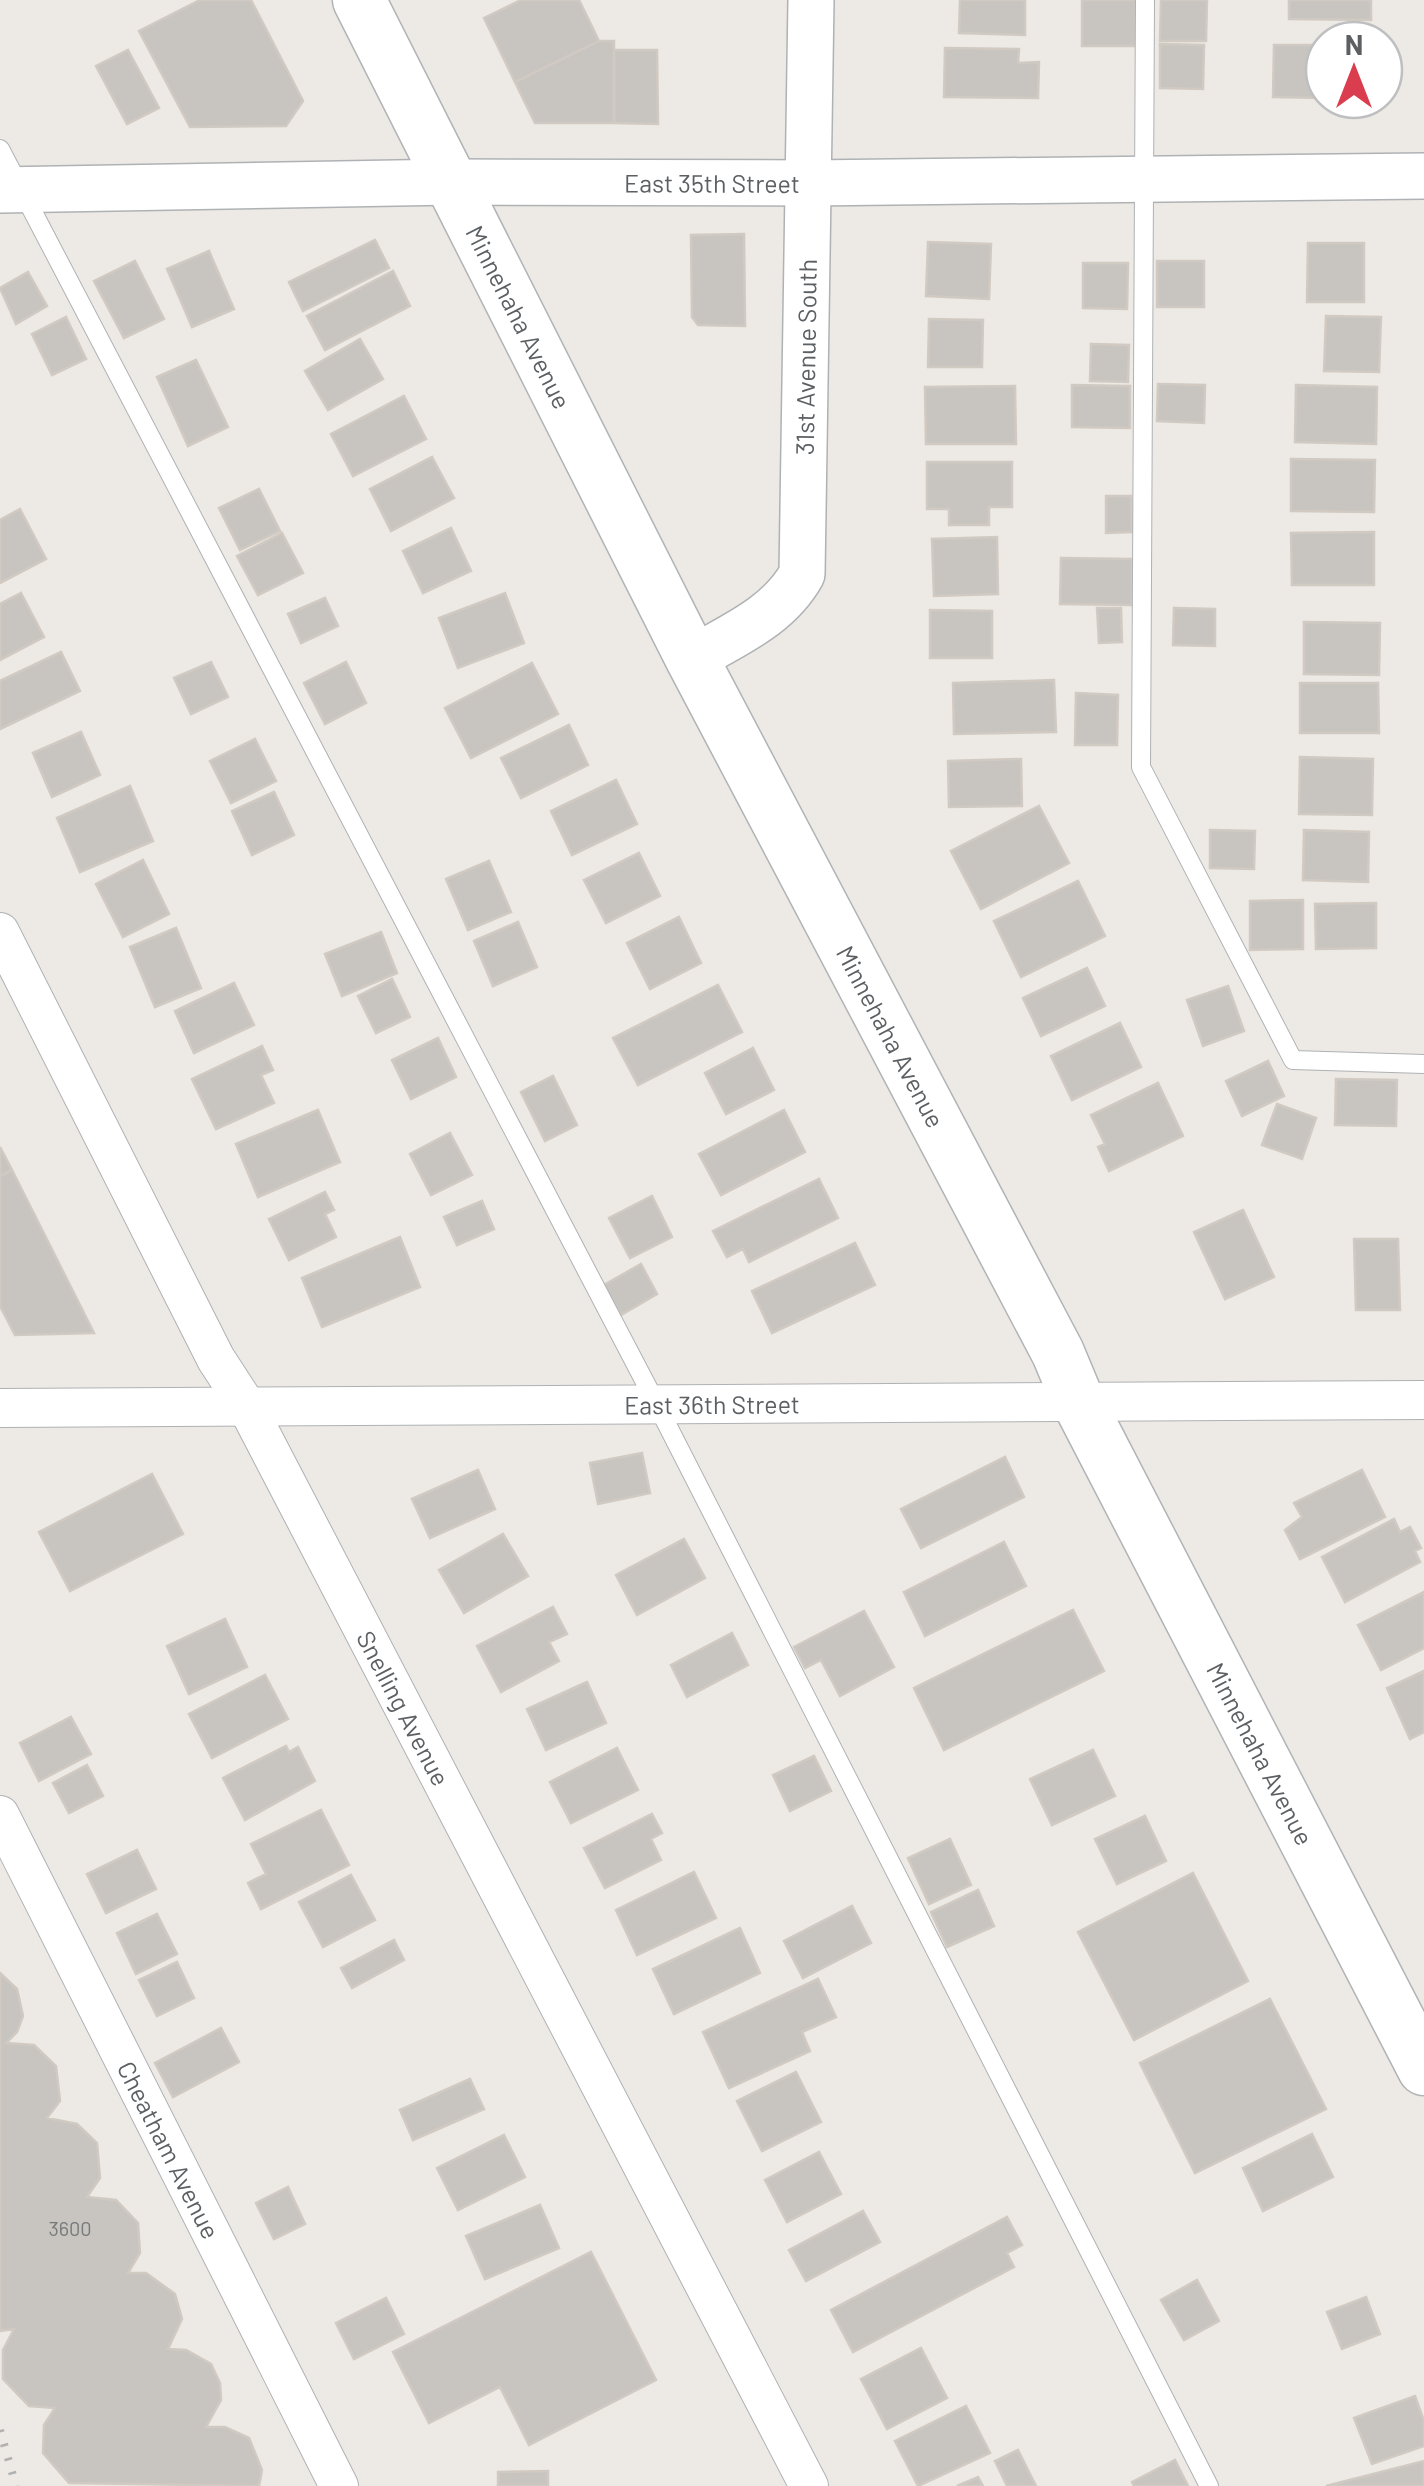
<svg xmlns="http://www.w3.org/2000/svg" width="1424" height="2486" viewBox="0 0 1424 2486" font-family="Barlow,sans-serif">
<rect width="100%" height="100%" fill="#ede9e4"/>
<path fill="#c8c4c0" stroke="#d1cac2" stroke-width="2.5" d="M200 0H251L303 101 286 126 190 127 139 31Z
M521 0H579L599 41 515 82 484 18Z
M960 0H1025V35L959 33Z
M1082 0H1136V46H1082Z
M1161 0H1207L1206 41H1160Z
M1289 0H1371V20L1289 19Z
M599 41H614V123H535L515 82Z
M1160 44 1204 45 1203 89 1160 88Z
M1274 45H1324V98L1273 97Z
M945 48 1019 49 1018 63 1039 62 1038 98 944 97Z
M128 50 159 108 127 124 96 66Z
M614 50H657L658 124 614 123Z
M744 234 745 326 698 325 692 317 691 235Z
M375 240 389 268 303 311 289 282Z
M928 242 991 244 989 299 926 296Z
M1308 243H1364V302H1307Z
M209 251 234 309 192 327 167 269Z
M135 261 164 319 124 338 94 281Z
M1157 261H1204V307H1157Z
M1083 263H1128L1127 309 1083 308Z
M393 271 410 306 325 350 307 316Z
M28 272 47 306 16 324 0 288Z
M1326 316 1381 317 1379 372 1324 371Z
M66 317 86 359 52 375 32 334Z
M929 319 983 320 982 367H928Z
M360 339 383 379 328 410 305 371Z
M1091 344 1129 345 1128 382 1090 381Z
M196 360 228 427 188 446 157 377Z
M1158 384 1205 385 1204 423 1157 421Z
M1072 385 1130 386V428L1072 427Z
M1296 385 1377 387 1376 444 1295 442Z
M1015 386 1016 444H926L925 387Z
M404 396 426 439 353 476 331 434Z
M432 457 454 498 391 531 370 489Z
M1291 459 1375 460 1374 512 1291 511Z
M927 462H1012V507H989V525H949V509H927Z
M259 489 280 531 240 550 219 508Z
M1106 496H1131L1132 532 1106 533Z
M20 509 46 559 0 583V520Z
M451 528 471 571 423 593 403 551Z
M1374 532V585H1292L1291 533Z
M282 533 303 573 258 595 237 556Z
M997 537 998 594 934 596 932 539Z
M1061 558 1132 559V605L1060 604Z
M21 593 44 637 0 660V604Z
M505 593 524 643 458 668 439 618Z
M325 598 338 626 301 643 288 614Z
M1097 608H1121L1122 642 1099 643Z
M1174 608 1215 609V646L1173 645Z
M930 610 992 611V658H930Z
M1304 622 1380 623 1379 675 1304 674Z
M61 652 80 691 0 729V681Z
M211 662 228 697 191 714 174 678Z
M346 662 366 703 325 724 304 683Z
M532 663 558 714 471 758 445 708Z
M1054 680 1056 732 954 734 953 683Z
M1300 683H1378L1379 733H1300Z
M1076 693 1118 695 1117 745H1075Z
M569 725 588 765 521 798 501 758Z
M81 732 100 775 52 797 33 753Z
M255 739 276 781 231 803 210 761Z
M1300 757 1373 759 1372 815 1299 814Z
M1021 759 1022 806 949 807 948 761Z
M616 780 637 824 572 855 551 811Z
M130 786 153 841 80 872 57 818Z
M274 792 294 835 252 855 232 811Z
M1039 806 1069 863 981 909 951 851Z
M1210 830 1255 831 1254 869 1210 868Z
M1304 830 1369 832 1368 882 1303 880Z
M639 853 660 896 606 923 584 880Z
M143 860 169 914 123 937 96 884Z
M489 861 511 912 468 930 446 879Z
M1078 881 1105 936 1021 977 994 921Z
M1303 900V949L1250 950V901Z
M1376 903V948L1316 949 1315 904Z
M679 917 701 963 650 989 627 943Z
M518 922 537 967 493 986 474 941Z
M176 928 201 988 155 1007 130 947Z
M381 932 397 973 342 996 325 954Z
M1087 968 1105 1006 1041 1036 1023 998Z
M392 979 410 1017 376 1033 358 996Z
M234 983 254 1025 194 1053 175 1011Z
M718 985 742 1032 638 1085 613 1038Z
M1228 986 1244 1031 1203 1046 1187 1000Z
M1120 1023 1141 1067 1072 1100 1051 1056Z
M438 1038 456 1077 411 1099 392 1060Z
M262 1046 273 1070 261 1075 274 1103 216 1129 192 1079Z
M753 1048 774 1090 726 1114 705 1073Z
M1268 1061 1284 1096 1242 1116 1226 1081Z
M553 1076 577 1125 545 1141 521 1092Z
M1336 1079 1397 1080 1396 1126 1335 1125Z
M1158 1083 1183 1136 1109 1171 1098 1147 1105 1144 1091 1115Z
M1277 1104 1316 1118 1302 1159 1262 1145Z
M318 1110 340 1162 258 1197 236 1144Z
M784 1110 805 1152 721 1195 699 1154Z
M450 1133 472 1175 431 1195 410 1154Z
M0 1147 12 1170 0 1176Z
M12 1170 94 1333 15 1335 0 1306V1176Z
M819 1179 838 1218 749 1262 743 1249 727 1257 713 1231Z
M325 1192 334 1210 325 1214 336 1237 289 1260 269 1219Z
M652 1196 672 1237 630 1258 609 1218Z
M482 1201 494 1229 457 1245 444 1217Z
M1243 1210 1274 1277 1225 1299 1194 1232Z
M400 1237 420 1287 322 1327 302 1278Z
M1354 1239H1398L1400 1310H1356Z
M855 1243 875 1285 772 1333 752 1291Z
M641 1264 657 1294 621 1315 604 1285Z
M642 1453 650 1493 598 1504 590 1463Z
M1005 1457 1024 1497 921 1548 901 1509Z
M478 1470 495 1509 430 1538 412 1499Z
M1362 1470 1385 1517 1300 1559 1285 1530 1302 1517 1294 1503Z
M152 1474 183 1534 70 1591 39 1532Z
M1394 1519 1400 1532 1410 1527 1421 1548 1415 1551 1420 1562 1345 1602 1322 1557Z
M503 1534 528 1576 464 1613 439 1570Z
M684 1539 705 1578 637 1615 616 1575Z
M1004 1542 1026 1586 925 1636 904 1592Z
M1424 1592V1648L1381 1670 1358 1625Z
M553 1607 567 1634 549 1642 559 1661 501 1692 477 1646Z
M1073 1610 1104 1671 944 1750 914 1688Z
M864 1611 894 1667 840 1696 821 1660 805 1668 794 1647Z
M225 1619 247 1667 189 1694 167 1646Z
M732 1633 748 1665 687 1697 671 1665Z
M1424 1671V1732L1410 1739 1387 1688Z
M265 1675 288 1719 212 1758 189 1714Z
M587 1682 606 1723 546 1750 527 1709Z
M71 1717 91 1754 39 1781 20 1743Z
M286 1746 289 1752 298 1747 315 1781 245 1820 223 1778Z
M617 1748 638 1790 571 1823 550 1782Z
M1093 1750 1115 1796 1052 1825 1030 1779Z
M814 1756 831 1791 790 1811 773 1775Z
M87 1765 103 1796 69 1813 53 1783Z
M321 1810 349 1865 261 1909 248 1883 266 1874 251 1844Z
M652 1814 662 1833 651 1839 661 1860 605 1888 584 1848Z
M1145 1816 1166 1861 1117 1884 1095 1839Z
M950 1839 971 1885 929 1904 908 1858Z
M137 1850 156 1889 106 1913 87 1874Z
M694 1872 716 1918 637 1955 616 1910Z
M1193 1873 1248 1981 1134 2040 1078 1932Z
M351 1875 375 1920 323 1947 299 1902Z
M978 1890 994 1926 947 1947 931 1912Z
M852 1906 871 1943 803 1978 784 1941Z
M157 1914 177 1954 136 1974 117 1933Z
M740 1928 760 1973 674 2014 653 1969Z
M394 1940 404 1960 352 1988 341 1968Z
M177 1962 194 1998 157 2016 139 1980Z
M0 1973 17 1989 23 2016 17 2032 6 2043 34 2045 56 2066 60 2101 47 2118 77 2124 97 2143 100 2178 87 2197 116 2200 138 2223 140 2253 128 2273H146L175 2294 182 2319 168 2349 186 2350 211 2364 220 2383 221 2400 206 2427H225L249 2438 262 2470 259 2486 69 2483 43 2453 44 2425 55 2408 29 2406 3 2379V2350L14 2329 0 2331Z
M818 1979 836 2017 802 2032 810 2051 729 2088 703 2032Z
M1270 1999 1326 2109 1195 2173 1140 2063Z
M221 2028 239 2062 173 2097 155 2063Z
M796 2072 821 2122 762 2151 737 2101Z
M470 2079 484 2109 413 2140 400 2110Z
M1312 2134 1333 2177 1263 2211 1243 2168Z
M504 2135 525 2177 458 2210 437 2168Z
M819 2152 841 2194 787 2222 765 2180Z
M288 2187 305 2224 274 2239 256 2203Z
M540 2205 559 2248 485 2279 466 2236Z
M863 2211 880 2242 806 2281 789 2250Z
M1007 2217 1022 2245 1007 2253 1014 2267 853 2352 831 2310Z
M591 2252 656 2380 529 2445 500 2387 429 2423 393 2352Z
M1197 2280 1219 2321 1184 2340 1161 2300Z
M1366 2297 1380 2334 1342 2349 1327 2312Z
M386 2298 404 2334 354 2359 336 2323Z
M921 2348 947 2398 887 2429 861 2379Z
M1415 2396 1424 2421V2446L1372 2464 1354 2418Z
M966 2406 990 2453 918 2486 895 2441Z
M1018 2450 1036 2486H1007L995 2461Z
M1175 2460 1188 2486H1134L1132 2482Z
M1424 2461V2486H1326Z
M548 2471V2486H498V2472Z
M978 2477 983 2486H957Z"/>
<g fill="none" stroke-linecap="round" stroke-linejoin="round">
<g stroke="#afb2b5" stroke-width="20">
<path id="service" d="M1145 0 1141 767 1293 1060 1424 1064
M0 149 657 1405 1209 2486"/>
</g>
<g stroke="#afb2b5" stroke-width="40">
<g id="minor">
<path id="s1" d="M0 932 216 1359 246 1405 809 2486"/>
<path id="s2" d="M0 1408 1424 1400"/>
<path id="s3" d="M0 1815 339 2486"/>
</g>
</g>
<g stroke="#afb2b5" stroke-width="48">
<g id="tertiary">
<path id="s4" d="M0 190 453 182 809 183 1424 176"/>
<path id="s5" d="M692 659C733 635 778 617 802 574L811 0"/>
</g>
</g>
<g stroke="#b0b4b7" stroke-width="55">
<g id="secondary">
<path id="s6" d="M359 0 692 659 1058 1353 1078 1401 1424 2069"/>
</g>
</g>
<use href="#service" stroke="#fff" stroke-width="18"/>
<use href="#minor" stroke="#fff" stroke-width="38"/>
<use href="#tertiary" stroke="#fff" stroke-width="45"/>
<use href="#secondary" stroke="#fff" stroke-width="52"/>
<path stroke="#b0b1b1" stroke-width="8" stroke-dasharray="2.5 12" stroke-linecap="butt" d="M0 2430 16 2486"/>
</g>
<g text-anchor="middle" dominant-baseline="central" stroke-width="8" stroke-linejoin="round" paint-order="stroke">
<g font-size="20" fill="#77797a">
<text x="70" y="2228">3600</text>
</g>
<g font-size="25" fill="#5c6063" stroke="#fff">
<text stroke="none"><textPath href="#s4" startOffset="712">East 35th Street</textPath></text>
<text stroke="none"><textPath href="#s6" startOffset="355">Minnehaha Avenue</textPath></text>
<text stroke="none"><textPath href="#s5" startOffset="358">31st Avenue South</textPath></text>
<text stroke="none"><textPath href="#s6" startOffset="1165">Minnehaha Avenue</textPath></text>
<text stroke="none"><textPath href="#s2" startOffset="712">East 36th Street</textPath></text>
<text stroke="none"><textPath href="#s1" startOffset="875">Snelling Avenue</textPath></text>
<text stroke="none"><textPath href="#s6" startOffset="1972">Minnehaha Avenue</textPath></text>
<text stroke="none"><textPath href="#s3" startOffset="375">Cheatham Avenue</textPath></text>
</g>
</g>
<g transform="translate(1354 70)"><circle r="48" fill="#ffffff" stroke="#bebfc1" stroke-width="2.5"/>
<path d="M0-8L18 38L0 25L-18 38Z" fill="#d93d4e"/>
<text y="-15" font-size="28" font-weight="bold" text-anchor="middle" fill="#5c6063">N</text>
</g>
</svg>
